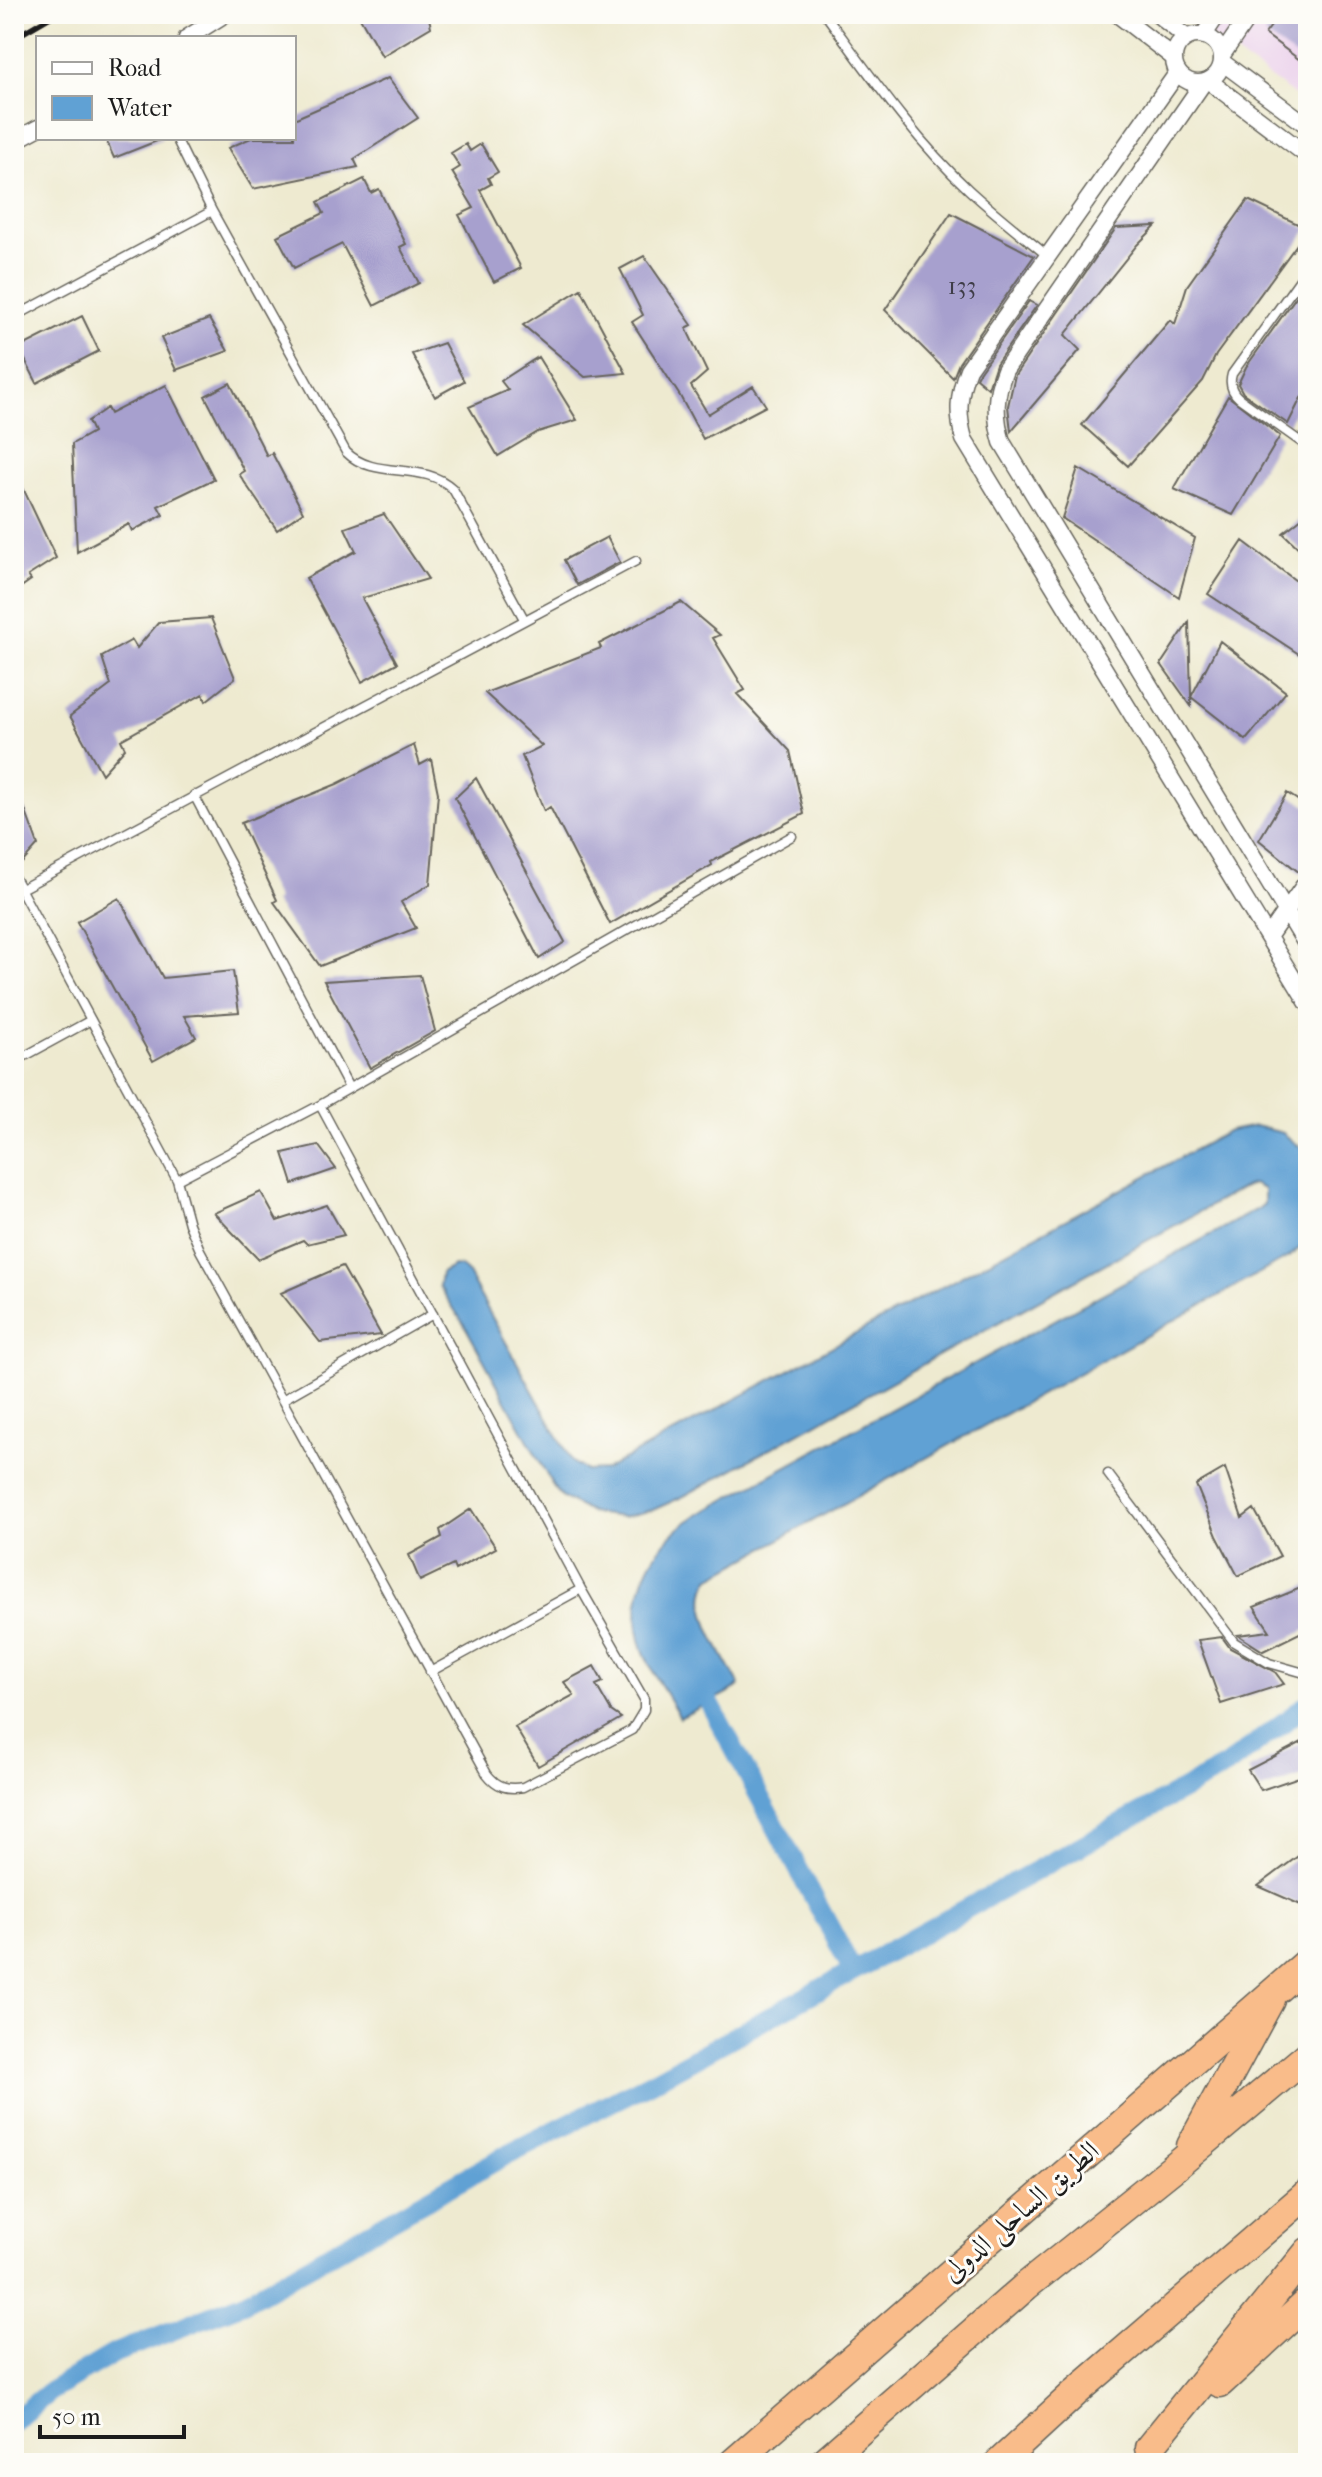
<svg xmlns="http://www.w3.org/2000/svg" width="1322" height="2477" viewBox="0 0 1322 2477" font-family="'IM FELL French Canon',Amiri,serif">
<rect width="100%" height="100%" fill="#fdfcf7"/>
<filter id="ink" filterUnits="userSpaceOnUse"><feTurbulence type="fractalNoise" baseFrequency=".0125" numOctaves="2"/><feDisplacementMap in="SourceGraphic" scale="16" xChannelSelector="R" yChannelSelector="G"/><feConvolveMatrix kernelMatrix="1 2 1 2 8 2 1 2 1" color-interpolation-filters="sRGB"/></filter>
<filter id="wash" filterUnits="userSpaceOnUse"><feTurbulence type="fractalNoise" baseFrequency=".006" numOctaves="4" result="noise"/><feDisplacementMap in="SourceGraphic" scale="32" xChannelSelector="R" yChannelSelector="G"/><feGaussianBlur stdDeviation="1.8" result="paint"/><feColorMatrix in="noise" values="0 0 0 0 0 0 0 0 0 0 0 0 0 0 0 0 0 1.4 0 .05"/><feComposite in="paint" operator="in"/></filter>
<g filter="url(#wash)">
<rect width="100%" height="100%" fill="#eeead0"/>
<path fill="#ebd1ec" d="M1180 14H1308V105Z"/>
<path fill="#60a1d4" stroke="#3e5e78" stroke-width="2" d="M1255 1126 1283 1133 1308 1154 1307 1242 1290 1256 710 1578C688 1608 725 1657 740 1686L680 1718C667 1694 647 1667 640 1640 628 1588 656 1538 701 1513L1258 1209 1264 1204V1189L1253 1184 1246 1186 684 1496 653 1510 623 1517 592 1513 563 1498 554 1488 465 1326 439 1286 441 1273 454 1266 461 1267 467 1272 572 1462 587 1471 605 1470 1229 1131Z"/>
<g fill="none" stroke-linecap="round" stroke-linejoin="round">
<path stroke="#60a1d4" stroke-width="20" d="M696 1678 853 1971
M14 2421 49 2392 115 2353 243 2303 508 2154 653 2081 1226 1766 1308 1704"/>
</g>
<g id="blocks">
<path fill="#a7a0ce" d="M358 14H428L431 27 382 56Z
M1280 14H1308V66L1265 34Z
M388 78 418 118 354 159 358 167 253 189 228 148 251 138H294V119Z
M105 138H162V139L114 158Z
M466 144 470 151 481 144 498 172 488 178 491 184 480 190 521 268 494 282 459 215 474 208 452 172 460 167 451 153Z
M364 179 371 193 379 189 406 244 400 247 419 283 374 306 342 244 294 268 277 236 324 213 318 202Z
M1248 200 1308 229 1216 355 1203 381 1128 466 1082 425 1170 320 1175 324 1187 286Z
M951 213 1034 256 959 363 953 378 885 310Z
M1156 226 1137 245 1065 335 1080 350 1011 431 1008 406 1015 375 1116 228Z
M644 256 692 325 686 328 707 372 691 386 708 414 753 386 766 406 703 439 680 396 632 322 643 315 620 269Z
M1308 280V392L1301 398 1288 424 1243 393 1238 384 1246 367Z
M581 289 612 347 626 373 585 377 523 325Z
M1029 301 1037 305 996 364 988 388 976 378 978 374Z
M82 316 99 351 37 383 19 348Z
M209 319 228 351 176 370 161 338Z
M444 343 464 381 435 397 412 354Z
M538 357 577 420 538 432 498 456 469 407 508 390 501 381Z
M230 383 267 456 272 453 303 512 277 530 239 474 244 471 205 396Z
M166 385 214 479 158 506 163 515 132 531 129 524 77 552 72 444 93 432 88 421 107 408 110 414Z
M1228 396 1280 436 1233 515 1174 489Z
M1078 468 1195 538 1179 597 1062 518Z
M14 469 56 558 28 576 31 580 14 592Z
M1308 513V557L1283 533Z
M384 514 428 579 362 598 397 663 362 682 306 578 356 551 345 528Z
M607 537 620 562 577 585 564 560Z
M1243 541 1308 590V660L1208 594Z
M681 602 720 635 713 638 745 690 737 694 790 751 804 814 711 862 712 865 610 924 550 807 544 811 522 756 542 746 485 693 601 648 599 644Z
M211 618 235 678 206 701 203 694 121 740 125 748 102 774 70 716 111 685 102 657 132 640 137 648 159 622Z
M1189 622 1191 697V706L1161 664Z
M1220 641 1286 692 1246 740 1191 697Z
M414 745 420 765 431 759 438 793 430 884 401 902 416 928 320 966 274 902 277 900 241 823 337 784Z
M476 778 565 942 539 959 455 798Z
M14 785H16L38 845 22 863 14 852Z
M1287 793 1308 807V869L1300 873 1259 840Z
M119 898 163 978 233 971 239 1012 184 1016 196 1037 153 1061 77 922Z
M420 975 435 1031 370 1068 324 981Z
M318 1145 336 1169 293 1184 283 1153Z
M261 1192 277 1221 327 1205 344 1235 307 1244 303 1240 258 1259 214 1213Z
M342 1266 381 1335 320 1342 281 1293Z
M1225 1468 1242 1518 1254 1509 1280 1556 1238 1576 1217 1536 1196 1485Z
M471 1509 496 1548 455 1570 453 1565 420 1581 409 1555 442 1537 440 1530Z
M1308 1585V1629L1263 1651 1238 1635 1270 1631 1254 1607Z
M1222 1637 1230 1648 1275 1672 1284 1684 1221 1704 1198 1640Z
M594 1666 603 1682 596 1685 611 1711 621 1718 538 1766 515 1727 574 1695 564 1682Z
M1308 1739V1774L1261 1790 1248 1770Z
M1301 1854 1308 1867V1899L1301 1905 1258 1886Z"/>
</g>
</g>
<g filter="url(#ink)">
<use href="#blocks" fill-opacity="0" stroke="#66645b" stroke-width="2"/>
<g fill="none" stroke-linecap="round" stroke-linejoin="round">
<g stroke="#66645b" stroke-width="11">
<path id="service" d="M825 14C870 75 913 138 969 190 994 213 1022 235 1049 257
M176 138 212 211 346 452C375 481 423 460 453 489L524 619
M1308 268 1232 374C1229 384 1231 391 1239 398L1308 447
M14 317 212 211
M194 795 349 1088
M14 877 177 1180 189 1224 200 1250 487 1774C497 1787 508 1790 523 1787L632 1730 644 1710V1699L581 1589 320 1105
M21 889 636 561
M14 1062 91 1020
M177 1180 320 1105 792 836
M282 1400 433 1314
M1108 1474 1234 1642 1269 1663 1308 1674
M430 1672 581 1589"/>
</g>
<g stroke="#66645b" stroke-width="19">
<path id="minor" d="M1117 14 1174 58
M1157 14 1187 38
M1174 59a24 24 0 1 1 48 0a24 24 0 1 1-48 0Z
M1203 36 1218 14
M187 38 225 14
M1222 55 1250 14
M1222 62 1308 126
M1178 72 968 369C958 394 957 414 964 439L1308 1003
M1209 81 1308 156
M1203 83 1005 370C995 395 994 415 1002 442L1308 947
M14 141 38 128
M1268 937 1308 880"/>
</g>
<g stroke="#66645b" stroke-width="31">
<path id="motorway" d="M1191 2146 1270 2000
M1220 2383 1308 2302
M1149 2448 1308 2252
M733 2463 1308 1962
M823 2463 1026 2286 1182 2161 1308 2055
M999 2463 1075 2393 1308 2193"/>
</g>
<use href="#service" stroke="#fff" stroke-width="8"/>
<use href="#minor" stroke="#fff" stroke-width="16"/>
<use href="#motorway" stroke="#f9bc8a" stroke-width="28"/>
<path stroke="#1c1c1c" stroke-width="6" d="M14 38 55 14"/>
</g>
</g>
<g text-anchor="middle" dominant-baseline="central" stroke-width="6" stroke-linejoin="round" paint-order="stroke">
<g font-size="24" fill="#3f3d48">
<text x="962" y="286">133</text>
</g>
<g font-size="28" fill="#1c1c1c" stroke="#fdfcf7">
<text transform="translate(1020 2211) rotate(-41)">الطريق الساحلى الدولى</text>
</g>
</g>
<rect width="1322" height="2477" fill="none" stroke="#fdfcf7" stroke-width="48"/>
<rect x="36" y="36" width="260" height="104" fill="#fdfcf7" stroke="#a3a29f" stroke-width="2"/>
<rect x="52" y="62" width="40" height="12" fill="#ffffff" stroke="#a3a29f" stroke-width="2"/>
<text x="108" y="76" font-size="24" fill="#1c1c1c">Road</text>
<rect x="52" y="96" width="40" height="24" fill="#60a1d4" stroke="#a3a29f" stroke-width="2"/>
<text x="108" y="116" font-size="24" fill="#1c1c1c">Water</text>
<path d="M40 2425v12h144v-12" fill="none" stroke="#1c1c1c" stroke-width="4"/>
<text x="52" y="2425" font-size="24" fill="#1c1c1c" stroke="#fdfcf7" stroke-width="6" paint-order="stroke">50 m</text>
</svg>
